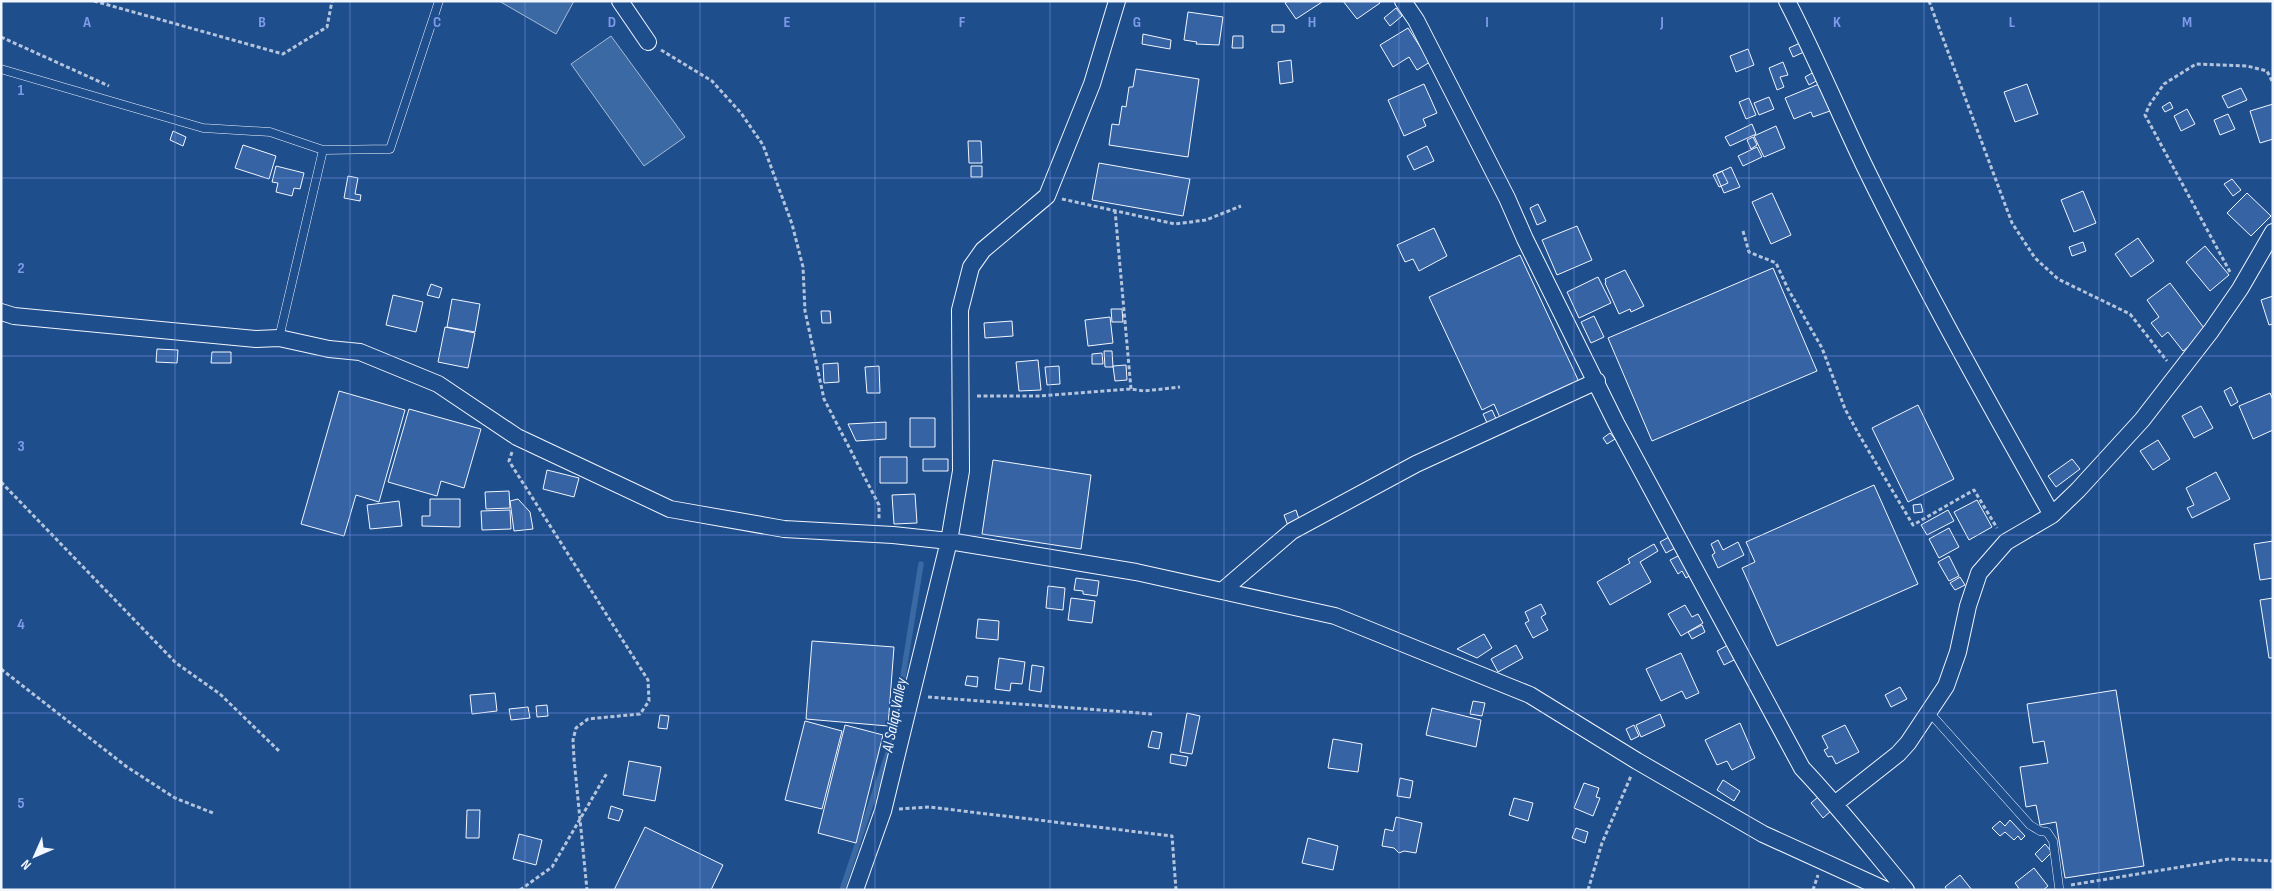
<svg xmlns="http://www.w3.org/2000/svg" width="2274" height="891" viewBox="0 0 2274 891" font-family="'Sofia Sans Condensed',sans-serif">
<rect width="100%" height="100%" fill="#1f4e8c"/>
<path fill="#3b69a3" stroke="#a8bbd7" d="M499 1H574L556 34Z
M611 36 685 137 644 166 571 64Z"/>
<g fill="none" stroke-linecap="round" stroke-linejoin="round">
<path stroke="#3b69a3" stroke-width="5.5" d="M842 890 893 738 921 564"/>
</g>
<path fill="#3563a3" stroke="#f2f6ff" d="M1288 1H1322V2L1296 19 1285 3Z
M1343 1H1379L1380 3 1357 19Z
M1396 8 1402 16 1390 26 1384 18Z
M1188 12 1223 17 1219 45 1196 44 1197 42 1184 40Z
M1272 25H1284V32H1272Z
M1408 28 1430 62 1417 70 1409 57 1393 67 1380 45Z
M1143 34 1171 40 1170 49 1142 44Z
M1233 36H1243V48H1232Z
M1800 43 1804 52 1793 57 1789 48Z
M1748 49 1754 65 1736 72 1730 56Z
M1291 60 1293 82 1280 84 1278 62Z
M1783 62 1788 75 1780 77 1784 87 1777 90 1769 68Z
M1136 69 1199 79 1188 157 1109 145 1112 124 1119 125 1122 106 1126 107 1129 87H1133Z
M1814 72 1818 80 1809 85 1805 77Z
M1424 84 1437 113 1423 119 1426 126 1404 136 1388 100Z
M1819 84 1830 111 1813 117 1811 112 1794 119 1785 98Z
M2027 84 2038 114 2015 122 2004 92Z
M2241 88 2247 100 2228 108 2222 96Z
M1769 97 1774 109 1759 115 1754 103Z
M1749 98 1756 115 1746 119 1739 102Z
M2170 102 2173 108 2165 112 2162 107Z
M2273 104V139L2260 143 2250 111Z
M2187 109 2195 124 2181 131 2174 116Z
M2228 114 2235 129 2220 135 2214 120Z
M1752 124 1756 134 1730 146 1725 137Z
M1776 126 1785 148 1764 157 1754 136Z
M173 131 186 137 183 146 170 140Z
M1753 137 1757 145 1751 149 1747 140Z
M968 141H981L982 163H969Z
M243 145 276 156 269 179 235 168Z
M1427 146 1434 161 1414 170 1407 156Z
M1757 147 1762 157 1743 166 1738 156Z
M1099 163 1190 179 1183 216 1092 200Z
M276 166 304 173 300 189 294 188 292 196 276 192 278 183 272 182Z
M971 166H982V177H971Z
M1731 167 1740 187 1724 193 1716 174Z
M1722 171 1728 183 1719 187 1713 175Z
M348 176 358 178 355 194 361 195 360 201 344 198Z
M2232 179 2241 190 2233 196 2224 184Z
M2083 191 2096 223 2074 232 2061 200Z
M1772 193 1791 235 1771 244 1752 202Z
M2247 193 2271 216 2251 236 2227 213Z
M1538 204 1546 221 1537 225 1530 208Z
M1577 226 1592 260 1557 275 1542 240Z
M1434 228 1447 256 1419 271 1413 259 1405 262 1397 245Z
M2138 238 2154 261 2131 277 2115 254Z
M2083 242 2086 251 2072 256 2069 247Z
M2205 246 2229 275 2210 291 2186 262Z
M1520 255 1580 384 1501 420 1494 404 1482 410 1429 297Z
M1773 268 1817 371 1652 441 1608 338Z
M1625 270 1644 306 1631 312 1630 309 1619 314 1605 283 1606 282 1605 279Z
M1598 277 1611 303 1579 318 1567 292Z
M2170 283 2207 332 2183 351 2168 332 2162 337 2151 323 2159 317 2147 300Z
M431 284 442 288 439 298 427 295Z
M393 295 423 302 416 332 386 325Z
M2273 296V324L2269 325 2261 300Z
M452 299 480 304 475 332 447 327Z
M1111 309H1122L1123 322H1112Z
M821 311H830L831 323H822Z
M1594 316 1604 337 1591 343 1581 322Z
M1110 317 1113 343 1088 346 1085 320Z
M1012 321 1013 336 985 338 984 323Z
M445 327 475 333 468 368 438 362Z
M157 349 178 350 177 363 156 362Z
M1104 351H1112L1113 367H1105Z
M212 352H231V363H211Z
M1102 353 1103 364H1092V354Z
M1038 360 1041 390 1019 391 1016 362Z
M838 363 839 382 824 383 823 364Z
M1126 365 1127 380 1115 381 1113 366Z
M879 366 880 393H867L865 367Z
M1059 366 1060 384 1047 385 1045 367Z
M2231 387 2238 402 2231 406 2224 391Z
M339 391 405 410 379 502 356 495 344 536 301 524Z
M2270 393 2273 400V430L2253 439 2239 406Z
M1918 405 1954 479 1908 502 1872 428Z
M2201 406 2213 428 2194 438 2182 416Z
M409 409 481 429 464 488 441 481 437 496 388 482Z
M1492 410 1497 421 1488 425 1483 414Z
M910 418H935V447H910Z
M886 422V439L856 441 848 424Z
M1610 433 1615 439 1607 444 1603 438Z
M2158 440 2170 459 2153 470 2140 451Z
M880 457H907V483H880Z
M923 459H948V471H923Z
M2072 459 2080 469 2056 487 2048 476Z
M993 460 1091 475 1081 549 982 534Z
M547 470 579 478 574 497 543 489Z
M2216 472 2230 499 2192 518 2187 508 2194 505 2186 488Z
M1874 485 1918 584 1777 646 1742 568 1755 562 1746 542Z
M509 491 510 508 486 509 485 492Z
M915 494 917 523 894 524 892 495Z
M430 499H460V527L422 526V516H430Z
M518 499 530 512 533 529 514 531 510 501Z
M1977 500 1992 527 1969 540 1954 512Z
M399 501 402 526 370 529 367 505Z
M1921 504 1923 512 1914 513 1913 505Z
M510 510 511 529 482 530 481 511Z
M1296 510 1300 522 1288 526 1284 515Z
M1948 510 1954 521 1927 535 1921 525Z
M1949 528 1959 547 1939 558 1929 539Z
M1669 537 1675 548 1666 553 1660 542Z
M1718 540 1723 550 1738 542 1744 555 1718 568 1712 555 1715 553 1711 544Z
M2273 541V578L2260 580 2254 544Z
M1654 544 1658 551 1640 562 1651 582 1610 605 1597 582 1630 563 1628 559Z
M1680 555 1691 575 1686 578 1682 571 1678 574 1670 560Z
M1949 556 1959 576 1949 581 1938 562Z
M1960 577 1965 585 1955 590 1950 583Z
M1076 578 1099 581 1097 596 1083 594V591L1074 590Z
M1048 586 1065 588 1063 610 1046 608Z
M1071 598 1095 601 1092 623 1068 620Z
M2273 598V658H2269L2260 600Z
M1541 604 1546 614 1541 617 1548 630 1533 638 1525 623 1529 621 1525 612Z
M1685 605 1692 617 1698 614 1703 623 1681 636 1668 614Z
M978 619 999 621 998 640 976 638Z
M1702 625 1705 632 1692 639 1688 632Z
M1484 634 1492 648 1477 658 1457 649Z
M812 641 894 647 888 726 806 719Z
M1516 645 1523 658 1498 672 1491 659Z
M1728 645 1736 659 1724 665 1717 651Z
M1681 653 1699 693 1686 699 1682 691 1661 701 1646 669Z
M999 658 1025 662 1022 684 1011 683 1010 691 995 689Z
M1032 665 1044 667 1041 692 1029 690Z
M967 676 978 677 977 687 965 685Z
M1900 687 1907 699 1891 707 1885 695Z
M2116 690 2144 866 2065 878 2056 822 2040 825 2036 805 2026 807 2020 767 2048 763 2044 741 2033 743 2027 704Z
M495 693 497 711 472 714 470 695Z
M1473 701 1485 703 1482 716 1470 714Z
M547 705 548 716 537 717 536 706Z
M528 707 530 718 511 720 509 709Z
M1432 708 1481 720 1476 747 1426 735Z
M1187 713 1200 716 1192 754 1180 752Z
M1660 714 1665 726 1641 737 1636 725Z
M660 715 669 716 667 729 658 728Z
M805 721 842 731 822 809 785 800Z
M1740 723 1755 758 1732 770 1727 761 1717 765 1705 740Z
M845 725 883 735 856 843 818 833Z
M1634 725 1639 736 1631 740 1626 729Z
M1845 725 1859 752 1836 764 1832 756 1828 757 1824 750 1828 748 1822 736Z
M1152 731 1162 733 1159 749 1148 747Z
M1333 739 1362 744 1358 772 1328 768Z
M1171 754 1188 757 1186 766 1170 763Z
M629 761 661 767 655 801 623 795Z
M1400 778 1413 781 1410 798 1397 796Z
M1723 780 1740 791 1734 801 1717 790Z
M1584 783 1599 788 1596 797 1600 798 1593 816 1574 808Z
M1818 797 1831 811 1823 818 1811 803Z
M1514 798 1533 803 1528 821 1509 815Z
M611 806 623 810 619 821 608 818Z
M467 810H480L479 838H466Z
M1396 817 1422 823 1416 853 1404 851 1399 853 1394 848 1382 846 1385 829 1393 831Z
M2010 820 2025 836 2021 840 2018 836 2014 840 2005 832 2000 836 1992 828 2000 821 2005 826Z
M645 827 723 865 711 890H614Z
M1576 828 1588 832 1585 843 1572 838Z
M519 834 542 840 536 865 513 859Z
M1308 838 1338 846 1333 870 1302 863Z
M2045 844 2052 852 2042 862 2035 854Z
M2034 868 2048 886 2043 890H2020L2015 883Z
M1960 875 1972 890H1947L1945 887Z"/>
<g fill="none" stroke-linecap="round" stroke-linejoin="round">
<g stroke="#f2f6ff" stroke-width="9">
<path id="lane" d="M1 69 203 128 270 132 323 150 390 149 439 1
M279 338 323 150
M1929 712 2030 825 2040 831 2047 832 2053 841 2059 887"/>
</g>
<g stroke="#f2f6ff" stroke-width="18">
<path id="street" d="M620 1 648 42
M1403 1 1416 20 1507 198 1525 239 1616 423 1802 768C1839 807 1872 849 1906 890
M1787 1C1815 55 1838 111 1864 165 1922 284 1987 400 2052 515
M1 312 14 316 256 339 279 338 329 349 360 352 438 384 517 437 670 509 784 529 893 535 949 541 1136 572 1335 616 1530 695 1637 761 1763 834 1886 890
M1222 591 1292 531 1416 464 1597 381
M1836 803 1898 754 1908 743 1946 686 1958 652 1968 606 1979 573 2006 542 2052 515 2078 490 2142 420 2211 331 2240 289 2273 232
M855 890 883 811 949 541 961 471 960 310 971 267 983 250 1047 196 1092 84 1117 1"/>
</g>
<path stroke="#b3c4dc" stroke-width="3" stroke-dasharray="4 2.5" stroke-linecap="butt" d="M94 1 283 54 327 27 332 1
M1929 1 2012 223 2035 258 2058 279 2130 314 2167 361
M1 37 109 86
M661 50 712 81 741 113 763 145 792 224 803 267 805 311 824 399 879 505V520
M1062 199 1175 224 1206 220 1241 206
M1115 210 1131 389
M1743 231 1749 252 1776 263 1788 289 1822 348 1845 409 1858 433 1913 525 1974 490 1997 528
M2230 272 2145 115 2150 104 2164 84 2196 64 2247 66 2267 71 2273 83
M977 396H1038L1131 389 1144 391 1180 387
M512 452 509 461 648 680 649 701 640 714 588 719 576 728 573 740 574 759 587 890
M1 482 176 663 220 694 279 751
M1 669 127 767 175 798 213 813
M928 697 1152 714
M899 809 929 807 1172 836 1176 890
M2071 885 2229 859 2273 861
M520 890 552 867 607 773
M1588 890 1602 843 1631 776
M1813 890 1818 875"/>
<use href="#lane" stroke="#1f4e8c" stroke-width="8"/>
<use href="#street" stroke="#1f4e8c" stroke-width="16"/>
</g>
<path fill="none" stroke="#7d9aea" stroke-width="1" stroke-opacity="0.55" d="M175 1V890M350 1V890M525 1V890M700 1V890M875 1V890M1050 1V890M1224 1V890M1399 1V890M1574 1V890M1749 1V890M1924 1V890M2099 1V890M1 178H2273M1 356H2273M1 535H2273M1 713H2273"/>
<g text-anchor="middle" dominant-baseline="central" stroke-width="4" stroke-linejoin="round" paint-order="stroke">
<g font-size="16" font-style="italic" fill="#f2f6ff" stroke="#1f4e8c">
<text transform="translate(895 715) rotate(-79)">Al Salqa Valley</text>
</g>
</g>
<g font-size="16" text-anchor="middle" font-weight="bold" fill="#7d9aea" stroke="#1f4e8c" stroke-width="4" stroke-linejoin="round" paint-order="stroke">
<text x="87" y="27">A</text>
<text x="262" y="27">B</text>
<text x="437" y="27">C</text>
<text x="612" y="27">D</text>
<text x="787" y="27">E</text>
<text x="962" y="27">F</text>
<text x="1137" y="27">G</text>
<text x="1312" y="27">H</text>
<text x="1487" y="27">I</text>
<text x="1662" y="27">J</text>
<text x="1837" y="27">K</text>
<text x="2012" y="27">L</text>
<text x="2187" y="27">M</text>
<text x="21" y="95">1</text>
<text x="21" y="273">2</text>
<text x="21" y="451">3</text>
<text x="21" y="629">4</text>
<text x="21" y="808">5</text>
</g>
<rect width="2274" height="891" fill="none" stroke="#f2f6ff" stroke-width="5"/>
<g transform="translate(35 856) rotate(225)" stroke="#1f4e8c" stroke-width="4" paint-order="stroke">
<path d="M0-4L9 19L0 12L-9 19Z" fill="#f2f6ff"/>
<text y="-8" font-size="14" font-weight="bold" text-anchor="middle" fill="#f2f6ff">N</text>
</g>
</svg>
